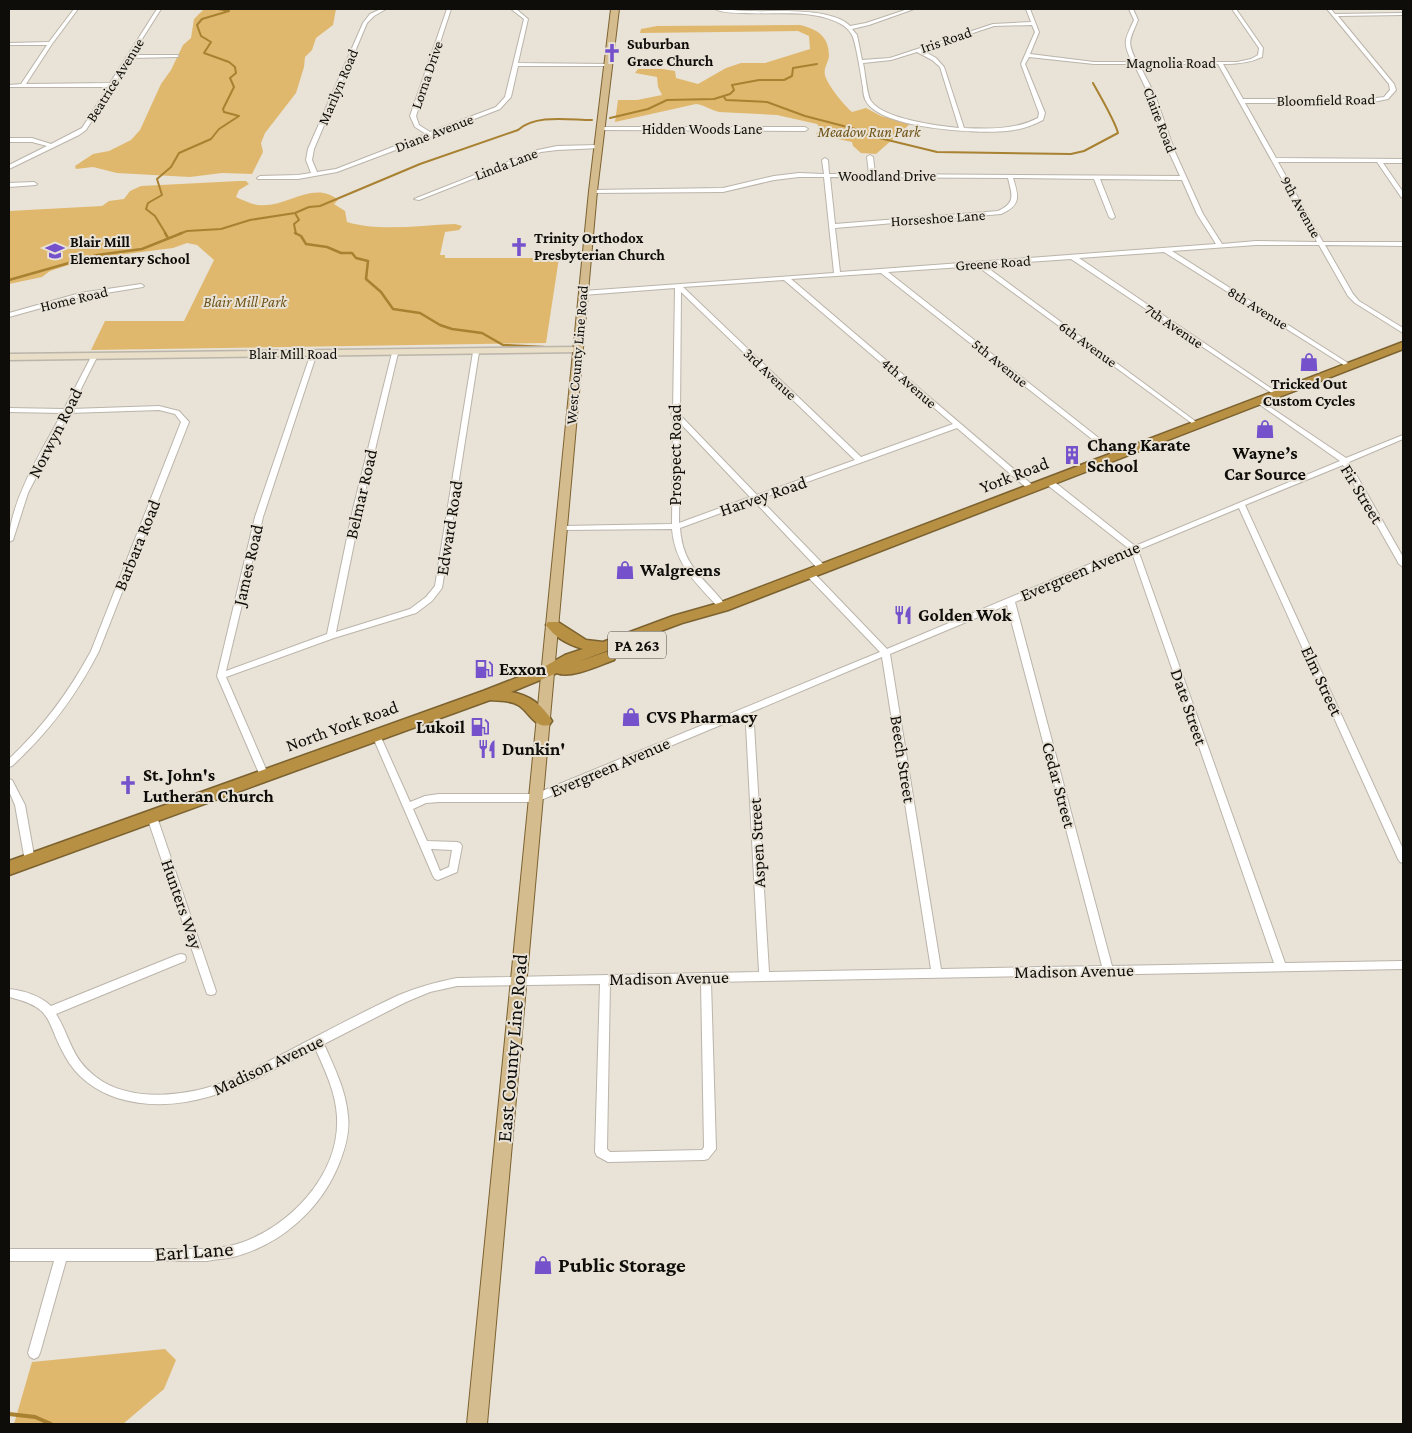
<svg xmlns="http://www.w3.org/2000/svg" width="1412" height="1433" viewBox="0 0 1412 1433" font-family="'Crimson Pro',serif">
<rect width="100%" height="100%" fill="#e8e2d7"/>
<path fill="#e0b86d" d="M204 9H336L333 25 316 38 312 50 305 57 304 67 296 93 265 133 261 143 263 152 252 174 222 173 190 177 117 173 93 167 76 169 75 166 93 154 109 151 131 140 140 130 161 84 171 70 183 45 191 38 194 19Z
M800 25C817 29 829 36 829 56 828 64 822 69 826 78 830 88 844 105 852 112L866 108 881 116 910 124 876 154 861 153 853 146 852 142 816 134 820 128 817 124 777 115 719 112C710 110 705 105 696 104L615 122 618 100H637L662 95 658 87 657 77 635 73 638 69H663L675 71 676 78 698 84 726 68 741 63H765L810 49 809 36 798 31 640 33 641 29 657 26Z
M239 181H246L249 184 239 190 236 197C243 200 250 204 258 205 285 209 314 179 338 200L334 204 345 211 347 222C381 232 420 225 455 224L462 226 459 230 445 232 440 255H445V258H559L546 343 91 350 105 321H184L214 260 197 245 187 243 173 248 87 259 50 271 42 277 9 284V211L102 206 109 201 124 199 130 191 141 186Z
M165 1349 176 1360 164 1389 123 1424H14L32 1362Z"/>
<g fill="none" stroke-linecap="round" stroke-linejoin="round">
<path stroke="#a88131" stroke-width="2" d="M724 97 726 100 767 102 805 116 855 129 863 134 937 152 1071 154 1084 151 1118 133C1115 121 1100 96 1093 83
M610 118 648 109 667 100 714 99 730 94 734 90 732 85 759 80H784L792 76 793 68 817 64
M295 213 299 220 294 224 296 234
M166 234 155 216 146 209 148 203 162 195 157 179 171 167 179 153 211 139 219 129 239 116 224 112 223 109 234 87 230 78 236 73 235 67 229 62 204 53 211 42 201 36 197 25 202 19 229 11 218 9
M179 234 187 231 221 229 250 220 295 213 309 207 320 206 420 164 518 130C536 114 569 120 592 120"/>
<path stroke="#a88131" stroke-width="2.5" d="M165 233 168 238
M295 233 301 236 306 244 327 247 341 253H352L356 258 368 261 366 279 381 292 393 309 420 313 440 325 452 329 482 333 503 345 543 347
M9 280 97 255 142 249 182 233"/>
<path stroke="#a88131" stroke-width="4" d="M9 1414 35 1417 51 1424"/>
<g stroke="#bab4aa" stroke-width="2">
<path id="street" d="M74 9H78L52 44 26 84 110 83 157 9H161L132 55H177L179 56 177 57 131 58 86 130 79 135 9 169V165L47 146 32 142H9V138H32L51 144 82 128 108 87H9V85L21 84 47 45H9V43L49 42Z
M381 9H386L374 16 367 23 314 149 312 160 317 172 336 169 426 134 415 127 410 116 447 9H451L416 116 419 125 430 132 496 107 505 97 524 19 511 9H516L528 19 518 63 609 64 611 65 609 66H518L511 97 500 109 433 135V136L337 172 298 179H258L257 178 260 176 298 175 311 173 306 160 308 149 363 23 370 14Z
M715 9C727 9 738 11 750 11 776 12 831 7 850 26L866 23 908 9H914L869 25 852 29 857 35 862 60 890 58 993 24 1031 22 1026 9H1030L1039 32 1030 54 1094 62H1132C1122 41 1125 40 1134 20L1129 9H1133L1138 20C1130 40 1126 41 1137 62H1237L1251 59 1258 55 1259 48 1232 9H1236L1263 48 1262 57C1249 63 1237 64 1223 64L1243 99H1368L1384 97 1390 90 1389 84 1327 9H1331L1335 14 1403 13V15L1338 16 1394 84 1396 90 1388 99 1368 103H1245L1276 158 1403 159V163H1383L1403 192V198L1401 197 1377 162H1278L1323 242H1403V246L1325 245 1353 294 1359 301 1403 328V333L1355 303 1348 296 1319 245H1256L1172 251 1351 365V367H1347L1164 252 1079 258 1278 393V395L1276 396 1071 259 984 265 1199 424V426L1197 427 977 266 888 272 1119 454 1120 456 1116 458 881 273 791 279 1036 488 1035 490H1029L957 428 760 499 826 567 827 569 826 571H820L754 501 680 528C683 569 705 577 727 607L723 610 720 609C697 584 675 565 672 529L562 530 558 528 562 526 672 524 673 416 671 414 673 412 675 288 583 295 580 293 583 291 834 273 824 177H799L774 180 723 192 593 193 590 191 591 190 723 188 774 176 799 173 824 174 822 160 825 158 828 160 829 174H869L867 157 870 155 873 157 875 174 1180 176 1169 152 1149 95 1134 64H1094L1029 57 1025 64 1045 113 1043 120C1031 126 1020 130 1007 131 978 134 881 129 866 101 864 98 863 91 863 87 861 76 856 42 852 35 850 31 845 26 841 24 813 8 775 15 744 13 735 13 722 13 715 9ZM1032 25 1035 32 1021 64 1039 113 1038 118C1015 130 989 129 964 128L944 67 936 58 922 50 994 26ZM917 52 932 60 940 67 959 128C938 126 883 119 871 101 867 96 865 71 863 63L891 60ZM1139 64H1218L1317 242 1256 241 1222 244 1203 214 1175 152 1155 95ZM830 177 1008 178C1012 195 1016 203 998 211L835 224ZM1013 178 1094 179 1109 217 1112 219 1115 217 1100 179 1182 180 1197 214 1216 244 840 272 835 228 1001 214C1021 205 1019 197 1013 178ZM784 280 953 424 861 457 683 287ZM681 292 855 460 757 495 680 415ZM680 423 750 497 679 523Z
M599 127H805L808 129 805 131 597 130V128Z
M598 145 601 147 600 148 557 150 541 152 419 200 414 199 538 150 557 146Z
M34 182 37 184 36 185 9 187V183Z
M141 284 144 286 143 287 81 297 9 317V313L80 293Z
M476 350 479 352 442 588 432 601 416 613 334 638 226 677 269 776 267 778H261L217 676 255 517 311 353 314 351 317 353 263 517 226 671 327 634 353 509 392 353 395 351 398 353 361 509 336 632 410 609 426 597 435 586 473 352Z
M94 355 97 357 71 409 159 406 179 411 189 422 99 651C76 696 49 732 12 766L9 767V759C43 727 69 692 91 651L181 422 175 414 159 410 69 413 28 493 13 540 9 542C9 502 43 449 62 413L9 412V408L64 409 91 357Z
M1258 399 1346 458 1403 435V439L1349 462 1403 557V567L1399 564 1343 465 1245 505 1403 849V863L1400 862 1398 859 1239 508 1138 550 1285 963 1403 961V969L711 982 716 1149 708 1159 704 1160 608 1162 597 1156 595 1152 600 984 457 986 430 992 406 1002 324 1044C334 1067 346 1090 348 1116 350 1132 345 1149 339 1164 321 1209 281 1245 233 1257 225 1259 216 1259 207 1261H66L40 1353 38 1357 34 1359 30 1357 28 1353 54 1261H9V1249H207C217 1248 227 1247 237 1244 289 1228 340 1175 337 1117 336 1093 325 1070 315 1048 253 1080 190 1120 117 1098 96 1091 76 1077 65 1056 45 1021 55 1008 9 997V989C25 991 39 995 51 1006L177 955 181 954 185 955 186 958 185 961 56 1014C71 1038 70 1057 96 1077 131 1104 192 1096 230 1080 244 1075 258 1067 271 1060 314 1038 356 1015 399 995 418 987 437 982 457 978L759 972 746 725 740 717 536 802H439L426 803 413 809 427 841 457 842 460 843 462 846 457 872 438 880 435 879 433 876 372 735 373 733 376 732 380 735 410 802 425 796 439 794H535L880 652 807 576 806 574 807 572H813L887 649 1128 548 1046 484V480H1052L1135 546 1340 461 1256 402 1255 401ZM1132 553 1274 963 1112 966 1015 602ZM1007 605 1102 966 941 969 890 654ZM882 657 931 969 769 972 754 725 747 714ZM431 849 452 850 449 867 440 871ZM701 982 704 1147 702 1150 610 1152 607 1149 610 984Z
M9 779 12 780 25 805 35 861 33 864 30 865 27 864 25 861 15 805 9 791Z
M152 813 155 814 157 817 216 991 215 994 211 995 207 994 206 991 147 817 149 814Z"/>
</g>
<g stroke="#bab4aa" stroke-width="3">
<path id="secondary" d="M578 347 581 348V352L9 360V354Z"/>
</g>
<g stroke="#7c622f" stroke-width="2">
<path id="primary" d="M611 9H619L597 191 487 1424H467L589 191Z"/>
</g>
<g stroke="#7c622f" stroke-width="3">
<path id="highway" d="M1403 342V349L728 610 682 623 577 662 609 651 614 652 616 656 614 660C600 665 571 679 557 673L511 692C529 695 543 705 552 721L549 725C535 729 529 711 518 705 510 700 499 701 490 700L9 875V861L483 691 542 668 565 655 583 649C569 645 554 637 546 625L548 622H558L586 640 603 642 673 616 719 603Z"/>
</g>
<use href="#street" fill="#fff" fill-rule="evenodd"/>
<use href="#secondary" fill="#e9dec7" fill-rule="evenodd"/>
<use href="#primary" fill="#d4bc8f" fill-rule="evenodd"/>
<use href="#highway" fill="#b79044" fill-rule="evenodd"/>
</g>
<defs>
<g id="church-bare" transform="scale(1.5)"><path d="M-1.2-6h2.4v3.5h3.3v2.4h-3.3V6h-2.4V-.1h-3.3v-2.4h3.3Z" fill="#7552cc" stroke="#e8e2d7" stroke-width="2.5" paint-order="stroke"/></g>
<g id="school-bare" transform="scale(1.5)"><path d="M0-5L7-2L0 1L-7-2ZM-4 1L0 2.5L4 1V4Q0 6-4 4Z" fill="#7552cc" stroke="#e8e2d7" stroke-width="2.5" paint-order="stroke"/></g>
<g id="shop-bare" transform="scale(1.5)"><path d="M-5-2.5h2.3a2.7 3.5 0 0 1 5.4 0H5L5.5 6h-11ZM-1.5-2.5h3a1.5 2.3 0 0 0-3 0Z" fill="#7552cc" stroke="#e8e2d7" stroke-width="2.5" paint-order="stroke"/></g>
<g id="building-bare" transform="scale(1.5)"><path d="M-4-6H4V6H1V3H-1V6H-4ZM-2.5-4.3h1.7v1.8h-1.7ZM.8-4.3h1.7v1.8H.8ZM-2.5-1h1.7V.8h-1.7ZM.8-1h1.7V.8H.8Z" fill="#7552cc" stroke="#e8e2d7" stroke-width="2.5" paint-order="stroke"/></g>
<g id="restaurant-bare" transform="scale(1.5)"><path d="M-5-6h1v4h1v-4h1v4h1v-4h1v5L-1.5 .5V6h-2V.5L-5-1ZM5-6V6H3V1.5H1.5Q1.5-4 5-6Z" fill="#7552cc" stroke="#e8e2d7" stroke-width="2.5" paint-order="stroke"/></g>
<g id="fuel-bare" transform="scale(1.5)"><path d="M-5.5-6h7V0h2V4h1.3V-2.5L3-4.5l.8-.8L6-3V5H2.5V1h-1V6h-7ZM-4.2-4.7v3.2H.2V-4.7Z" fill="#7552cc" stroke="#e8e2d7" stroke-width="2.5" paint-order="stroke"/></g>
</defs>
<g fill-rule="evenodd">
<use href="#church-bare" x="612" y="53"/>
<use href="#church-bare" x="519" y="247"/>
<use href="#school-bare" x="55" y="251"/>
<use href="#shop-bare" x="1309" y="362"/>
<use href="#shop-bare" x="1265" y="429"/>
<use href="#building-bare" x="1072" y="455"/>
<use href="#shop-bare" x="625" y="570"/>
<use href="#restaurant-bare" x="903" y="615"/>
<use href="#fuel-bare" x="484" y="669"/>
<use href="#shop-bare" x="631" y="717"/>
<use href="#fuel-bare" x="480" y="727"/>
<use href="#restaurant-bare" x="487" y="749"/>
<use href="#church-bare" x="128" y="785"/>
<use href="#shop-bare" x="543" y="1265"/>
</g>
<g text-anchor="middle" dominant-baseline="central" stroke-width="4" stroke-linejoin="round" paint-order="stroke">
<g font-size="15" fill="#0f0d09" stroke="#e8e2d7">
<text transform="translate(946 40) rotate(-19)">Iris Road</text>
<text x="1171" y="63">Magnolia Road</text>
<text transform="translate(427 75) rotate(-71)">Lorna Drive</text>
<text transform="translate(115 80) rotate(-58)">Beatrice Avenue</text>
<text transform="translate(338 87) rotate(-67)">Marilyn Road</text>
<text transform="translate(1326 100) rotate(-1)">Bloomfield Road</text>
<text transform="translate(1160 120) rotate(69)">Claire Road</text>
<text x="702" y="129">Hidden Woods Lane</text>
<text transform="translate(434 133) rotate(-21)">Diane Avenue</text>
<text transform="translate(506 164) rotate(-21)">Linda Lane</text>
<text x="887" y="176">Woodland Drive</text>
<text transform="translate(1301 207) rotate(61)">9th Avenue</text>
<text transform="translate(938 218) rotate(-4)">Horseshoe Lane</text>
<text transform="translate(993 263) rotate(-4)">Greene Road</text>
<text transform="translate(74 299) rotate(-13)">Home Road</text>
<text transform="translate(1258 308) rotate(32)">8th Avenue</text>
<text transform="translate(1174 326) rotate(34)">7th Avenue</text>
<text transform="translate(1088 344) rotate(36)">6th Avenue</text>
<text x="293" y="354">Blair Mill Road</text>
<text transform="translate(577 355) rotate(-85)">West County Line Road</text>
<text transform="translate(1000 363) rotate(39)">5th Avenue</text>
<text transform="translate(770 374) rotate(44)">3rd Avenue</text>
<text transform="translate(909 383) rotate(41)">4th Avenue</text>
</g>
<g font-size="15" font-weight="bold" fill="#0f0d09" stroke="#e8e2d7" text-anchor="start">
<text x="627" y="44">Suburban<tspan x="627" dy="17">Grace Church</tspan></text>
<text x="534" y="238">Trinity Orthodox<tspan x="534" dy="17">Presbyterian Church</tspan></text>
<text x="70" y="242">Blair Mill<tspan x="70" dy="17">Elementary School</tspan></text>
<text x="1309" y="384" text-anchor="middle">Tricked Out<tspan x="1309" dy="17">Custom Cycles</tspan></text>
</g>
<g font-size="15" font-style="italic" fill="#6e5318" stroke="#e8e2d7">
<text x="869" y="132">Meadow Run Park</text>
<text x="245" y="302">Blair Mill Park</text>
</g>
<rect fill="#e8e2d7" stroke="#504d47" stroke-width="1" x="608" y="631.5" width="58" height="27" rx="4"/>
<g font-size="16" font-weight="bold" fill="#0f0d09">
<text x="637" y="645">PA 263</text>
</g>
<g font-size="18" fill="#0f0d09" stroke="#e8e2d7">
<text transform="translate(55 433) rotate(-63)">Norwyn Road</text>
<text transform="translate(675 455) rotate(-90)">Prospect Road</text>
<text transform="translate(1014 475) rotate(-21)">York Road</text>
<text transform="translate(361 494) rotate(-77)">Belmar Road</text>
<text transform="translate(1362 494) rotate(59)">Fir Street</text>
<text transform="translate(763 496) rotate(-19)">Harvey Road</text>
<text transform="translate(449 528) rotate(-81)">Edward Road</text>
<text transform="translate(137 545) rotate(-68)">Barbara Road</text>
<text transform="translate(248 565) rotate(-77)">James Road</text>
<text transform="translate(1080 571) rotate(-23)">Evergreen Avenue</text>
<text transform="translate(1322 681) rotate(65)">Elm Street</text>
<text transform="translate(1189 707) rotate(71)">Date Street</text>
<text transform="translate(342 726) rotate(-20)">North York Road</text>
<text transform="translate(903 759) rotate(81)">Beech Street</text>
<text transform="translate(610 767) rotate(-23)">Evergreen Avenue</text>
<text transform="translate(1059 785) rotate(75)">Cedar Street</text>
<text transform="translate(757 843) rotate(-93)">Aspen Street</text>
<text transform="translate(182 904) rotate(71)">Hunters Way</text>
<text transform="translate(1074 971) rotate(-1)">Madison Avenue</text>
<text transform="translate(669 978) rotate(-1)">Madison Avenue</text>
<text transform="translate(268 1065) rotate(-25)">Madison Avenue</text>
</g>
<g font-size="18" font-weight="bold" fill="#0f0d09" stroke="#e8e2d7" text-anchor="start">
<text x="1087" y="445">Chang Karate<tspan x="1087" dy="21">School</tspan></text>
<text x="1265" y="453" text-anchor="middle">Wayne’s<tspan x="1265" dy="21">Car Source</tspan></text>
<text x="640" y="570">Walgreens</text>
<text x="918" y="615">Golden Wok</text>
<text x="499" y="669">Exxon</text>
<text x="646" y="717">CVS Pharmacy</text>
<text x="465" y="727" text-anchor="end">Lukoil</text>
<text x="502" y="749">Dunkin'</text>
<text x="143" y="775">St. John's<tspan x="143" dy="21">Lutheran Church</tspan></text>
</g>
<g font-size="21" fill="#0f0d09" stroke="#e8e2d7">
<text transform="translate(512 1048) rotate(-85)">East County Line Road</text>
<text transform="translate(194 1251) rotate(-4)">Earl Lane</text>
</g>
<g font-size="21" font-weight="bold" fill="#0f0d09" stroke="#e8e2d7" text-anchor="start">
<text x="558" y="1265">Public Storage</text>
</g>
</g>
<rect width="1412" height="1433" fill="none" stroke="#0f0d09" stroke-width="20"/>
</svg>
